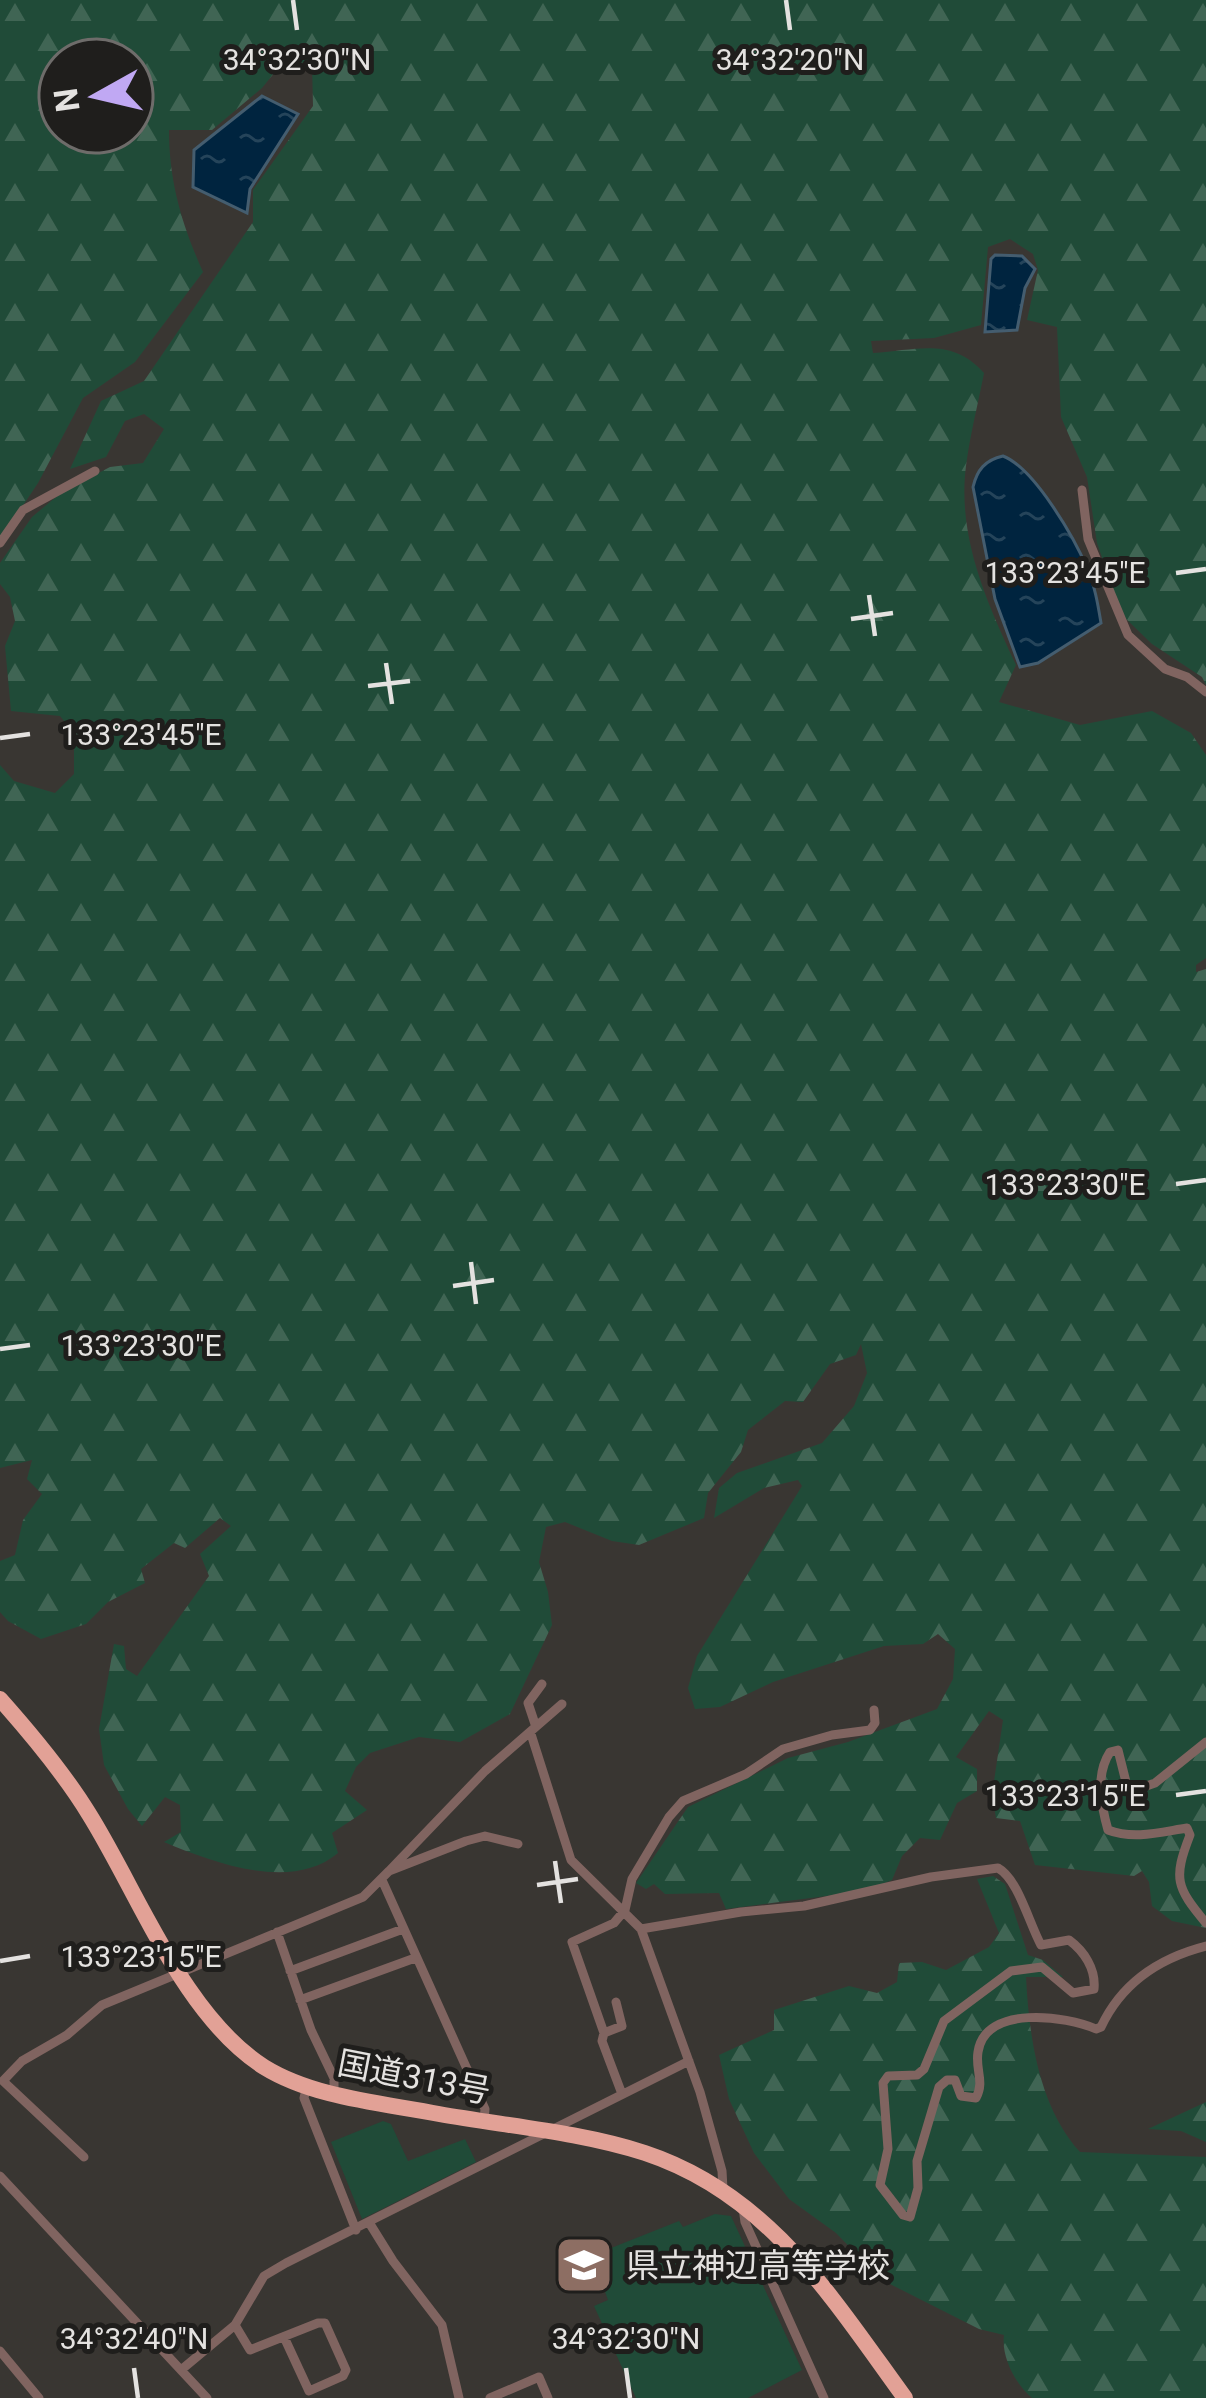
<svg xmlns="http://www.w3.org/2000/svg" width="1206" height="2398" viewBox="0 0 1206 2398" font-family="Roboto,'Noto Sans JP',sans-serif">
<defs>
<pattern id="forest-firs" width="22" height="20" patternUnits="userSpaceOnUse" patternTransform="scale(3)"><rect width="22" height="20" fill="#204b38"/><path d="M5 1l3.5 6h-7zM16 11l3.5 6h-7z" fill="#406554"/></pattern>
<pattern id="water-ripples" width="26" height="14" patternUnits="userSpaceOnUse" patternTransform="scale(3)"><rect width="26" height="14" fill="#00243f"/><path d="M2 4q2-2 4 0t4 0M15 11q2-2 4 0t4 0" fill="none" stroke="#25445a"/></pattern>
</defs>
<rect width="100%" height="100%" fill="#393632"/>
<path fill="url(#forest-firs)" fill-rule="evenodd" d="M0 0H1206V685L1202 677 1152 644 1122 615 1097 543 1087 477 1061 417 1057 327 1027 320 1038 270 1033 254 1010 239 988 247 981 325 934 338 871 341 873 353C918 350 952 337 984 373 978 404 970 435 966 466 957 537 987 603 1016 665L999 702 1080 725 1152 711 1191 733 1206 755V958L1196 965V972L1206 969V1928L1172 1921 1152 1906 1149 1882 1142 1871 1134 1876 1035 1865 1020 1821 996 1818 992 1795 1003 1720 989 1711 956 1757 977 1769V1791L957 1803 940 1840 920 1838 902 1856 892 1880 865 1891 726 1909 719 1893 665 1894 654 1884 646 1889 636 1883 688 1807 788 1758 848 1742 937 1709 953 1679 955 1649 938 1634 923 1644 884 1646 773 1682 720 1707 695 1709 688 1688 697 1656 802 1486 798 1480 764 1488 714 1518 719 1488 737 1473 822 1443 854 1406 867 1373 861 1344 856 1355 830 1364 803 1402 785 1401 748 1430 741 1452 708 1493 704 1518 639 1545 612 1541 565 1522 546 1527 539 1562 548 1592 552 1625 510 1714 460 1742 419 1737 370 1753 356 1767 345 1791 367 1810 332 1833 338 1853C292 1892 214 1863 164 1842L181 1832 180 1805 165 1797 142 1826 128 1809 104 1765 99 1729 114 1644 124 1646 126 1669 137 1676 209 1576 200 1554 231 1526 220 1518 185 1548 174 1543 141 1569 145 1583 108 1602 86 1624 41 1639 8 1621 0 1612V1561L15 1555 23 1520 42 1494 27 1479 32 1460 0 1468V765L14 781 55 793 74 774V733L60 716 11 711 5 646 15 621 10 597 0 584V563L32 517 62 492 110 467 143 463 164 429 144 414 125 421 106 457 70 469 101 401 144 381 253 222V190L313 106 312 63 283 62 262 88 212 130H169C169 182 182 225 203 272L135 362 83 398 38 483 0 540ZM60 60H132V132H60Z
M993 1876 1005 1884 1028 1955 1043 1960 1063 1977H1026C1029 2037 1039 2107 1080 2152L1206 2157V2398H1032C1015 2384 1001 2356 1004 2335L979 2329 882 2280 836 2233 789 2199 754 2153 729 2099 719 2055 774 2030V2010L849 1986 877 1993 897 1982 899 1963 922 1962 946 1970 989 1947 999 1933 977 1879Z
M1206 2102V2142L1181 2131 1148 2129Z"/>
<path fill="#204b38" d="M383 2121 391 2124 408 2161 465 2139 476 2162 362 2219 331 2142Z
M715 2214 731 2216 802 2370 748 2398H636L594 2306 608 2300 603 2286 612 2282 601 2252 679 2221 683 2227Z"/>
<path fill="url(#water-ripples)" stroke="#445d6f" stroke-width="3" d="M262 96 298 114 250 189 247 213 193 187 194 150Z
M995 255 1022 256 1035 269 1025 288 1017 330 985 332 991 259Z
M1003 456C1034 468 1074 537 1087 568 1095 586 1098 605 1101 623L1038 663 1020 667 995 599 973 487C977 470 985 460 1003 456Z"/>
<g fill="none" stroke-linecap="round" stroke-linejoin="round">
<path stroke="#806460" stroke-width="9" d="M1082 490 1088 539 1128 635 1165 669 1187 677 1206 692
M0 543 23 510 95 471
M535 1724 528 1703 542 1684
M531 1734 571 1860 641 1929 700 2092 722 2171 723 2189
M1206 1742 1155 1783 1135 1790 1126 1782 1118 1750 1110 1752C1095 1775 1101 1805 1108 1830 1134 1840 1161 1832 1187 1828L1190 1835C1173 1879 1176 1887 1206 1923
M389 1871 485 1771 562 1704
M382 1880 485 2109 484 2122
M641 1929 741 1912 804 1906 931 1877 998 1868C1018 1879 1029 1923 1041 1945L1069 1940C1084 1951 1096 1969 1094 1989L1073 1993 1042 1967 1011 1971 944 2021 924 2069 917 2075 888 2076 883 2083 888 2149 880 2185 903 2215 910 2217 918 2188 917 2161 939 2087 947 2080H955L961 2096 976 2098C985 2081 975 2070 978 2052 985 2004 1067 2016 1096 2029L1101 2027C1122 1982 1159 1958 1206 1946
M277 1932 311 2030 334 2078V2094
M290 1971 403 1929
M300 2000 415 1958
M616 2002 622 2026 604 2033 602 2041 622 2094
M604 2033 572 1942 614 1923 625 1910 632 1879 669 1817 683 1801 746 1774 783 1749 832 1735 870 1730 875 1723 874 1710
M307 2085 304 2098 356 2230
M84 2157 3 2081 22 2061 67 2035 102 2005 363 1897 389 1871 466 1841 485 1836 518 1844
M0 2176 207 2398
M743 2208 745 2222 824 2398
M370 2224 393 2261 442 2325 459 2398
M235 2325 250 2350 318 2323H325L346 2370 343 2376 309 2391 284 2337
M0 2351 39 2398
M181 2370 235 2325 264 2276 286 2263 689 2061
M490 2398 539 2377 548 2398"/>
<path stroke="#e2a196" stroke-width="16" d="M0 1699C32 1735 64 1773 89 1814 139 1894 183 2015 264 2067 314 2098 383 2103 439 2114 507 2126 580 2132 645 2153 769 2194 832 2298 905 2398"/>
</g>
<path fill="none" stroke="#e4e2e0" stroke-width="4.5" d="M293 0 297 30M786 0 790 30M1176 573 1206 569M869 595 875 636M851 619 893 613M386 663 392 704M368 686 410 681M0 738 30 734M1176 1184 1206 1180M471 1262 476 1304M453 1286 494 1280M0 1349 30 1345M1176 1795 1206 1791M555 1861 561 1903M537 1885 578 1879M0 1961 30 1956M134 2368 138 2398M626 2368 630 2398"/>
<defs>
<g id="school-square" transform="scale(3)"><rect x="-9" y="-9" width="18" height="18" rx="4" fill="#8d6e63" stroke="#1f1e1c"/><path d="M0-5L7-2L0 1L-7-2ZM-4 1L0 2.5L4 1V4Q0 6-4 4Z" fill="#fff"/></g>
</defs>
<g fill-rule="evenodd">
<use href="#school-square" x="584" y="2265"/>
</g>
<g text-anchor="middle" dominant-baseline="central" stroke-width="10" stroke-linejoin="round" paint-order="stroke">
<g font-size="33" fill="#e4e2e0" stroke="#1f1e1c">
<text transform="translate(414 2077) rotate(11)">国道313号</text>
</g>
<g font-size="33" fill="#e4e2e0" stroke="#1f1e1c" text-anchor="start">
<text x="626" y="2265">県立神辺高等学校</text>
</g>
</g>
<g font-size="30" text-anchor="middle" fill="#e4e2e0" stroke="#1f1e1c" stroke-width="10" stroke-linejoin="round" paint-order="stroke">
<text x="297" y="70">34°32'30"N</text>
<text x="790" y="70">34°32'20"N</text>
<text x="1065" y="583">133°23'45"E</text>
<text x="141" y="745">133°23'45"E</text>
<text x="1065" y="1195">133°23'30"E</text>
<text x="141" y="1356">133°23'30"E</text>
<text x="1065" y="1806">133°23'15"E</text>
<text x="141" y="1967">133°23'15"E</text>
<text x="134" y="2349">34°32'40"N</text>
<text x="626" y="2349">34°32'30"N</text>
</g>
<g transform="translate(96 96) rotate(262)"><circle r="57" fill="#1f1e1c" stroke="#6e6c6a" stroke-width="3"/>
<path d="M0-9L21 45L0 30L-21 45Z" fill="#c0a8f3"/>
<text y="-18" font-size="33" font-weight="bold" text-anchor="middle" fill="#e4e2e0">N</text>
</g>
</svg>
